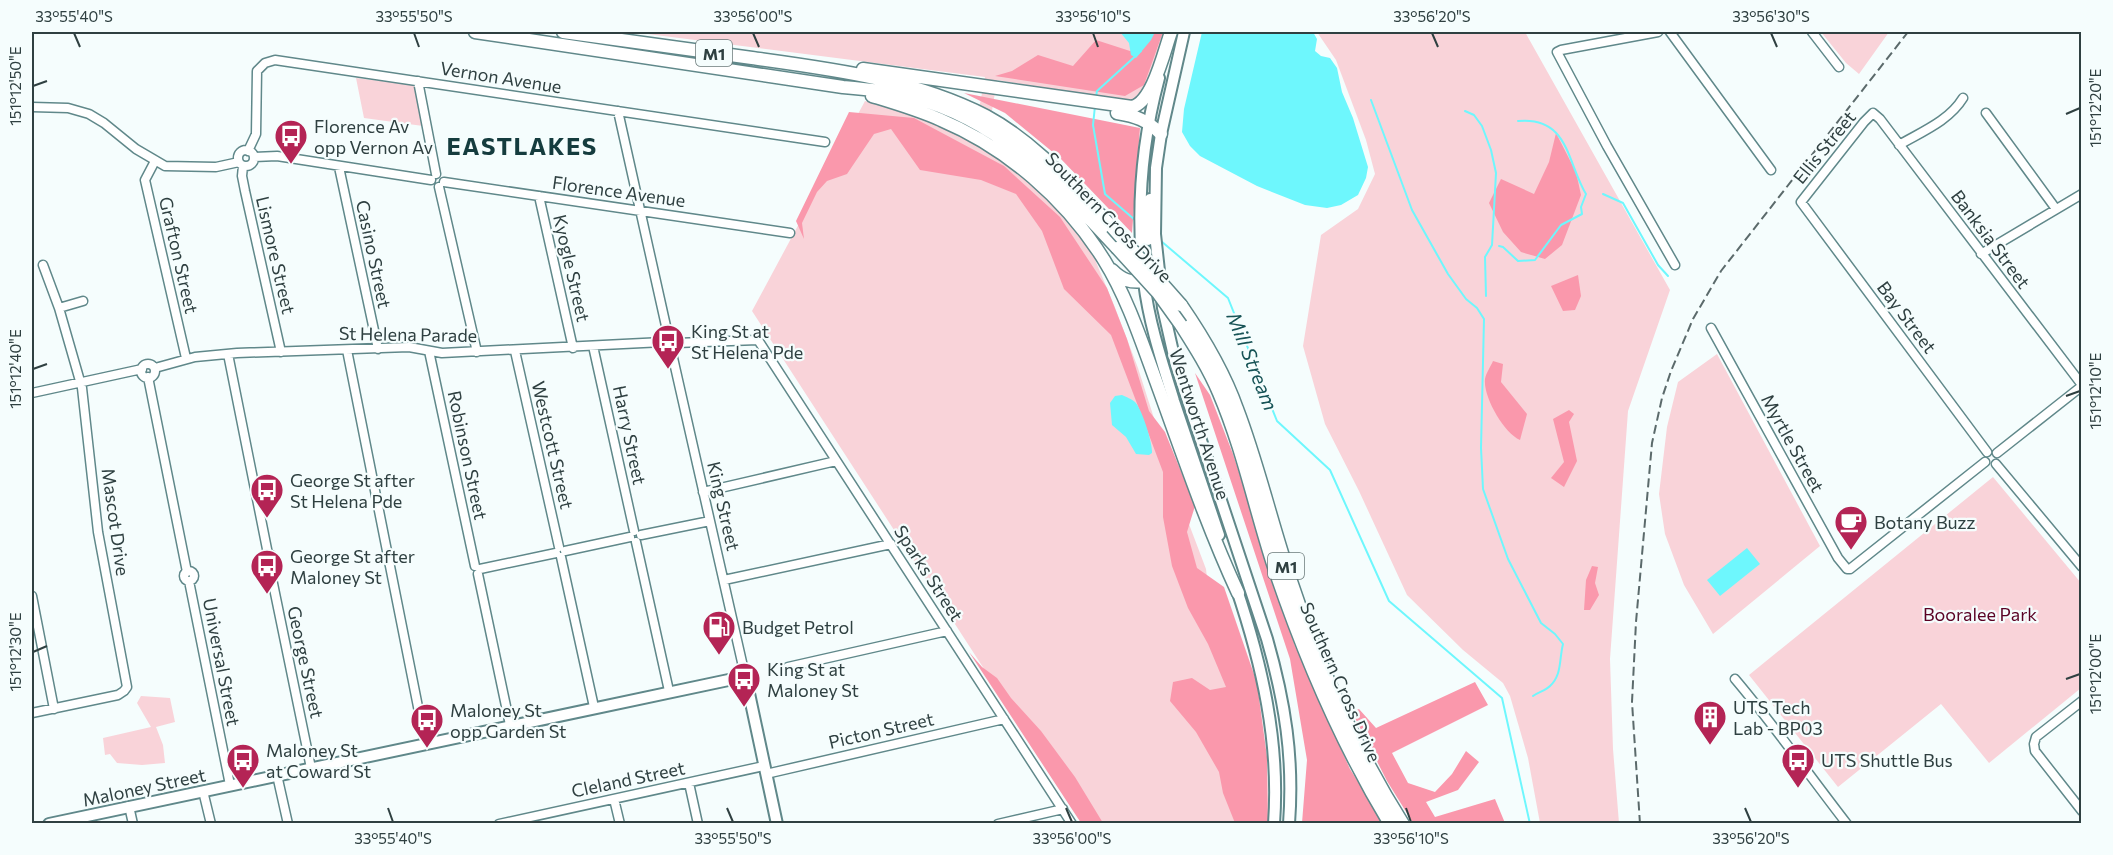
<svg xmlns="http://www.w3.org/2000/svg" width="2113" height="855" viewBox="0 0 2113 855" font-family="Commissioner,sans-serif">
<rect width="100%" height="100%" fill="#f5fdfd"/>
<path fill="#f9d3d9" d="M632 32H1164L1145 94 1134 103 997 80 986 148 1032 184 1067 220 1091 250 1114 305 1138 368 1181 503 1206 569 1211 613 1257 823H1084L752 311 865 101 923 118 973 141 985 77Z
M1317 32H1525L1670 290 1628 411 1610 659 1613 749 1619 823H1540L1528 758 1510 696 1503 683 1463 650 1407 595 1359 491 1325 424 1303 346 1321 235 1358 209 1375 174 1366 140 1336 60Z
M1821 32H1889L1859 74 1846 63Z
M356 78 414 85 423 126 364 118Z
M1717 354 1820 546 1713 634 1684 585 1665 534 1659 494 1667 427 1678 382Z
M1993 477 2081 583V688L1989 763 1941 704 1838 787 1749 675Z
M141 696 170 698 175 722 156 727 163 745 165 763 142 765 117 763 110 754 105 755 103 738 151 727 137 703Z"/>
<path fill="#fa98ac" d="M1153 32H1163L1144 85 1125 96 995 76 1012 71 1038 55 1073 66 1096 40 1130 51Z
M964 93 1140 128 1132 233 1060 158 1005 113Z
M849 112 914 118 1004 166 1060 217 1107 288 1127 339 1149 411 1165 432 1195 506 1187 532 1197 568 1224 587 1257 683 1267 757 1268 823H1235L1223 793 1219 772 1196 732 1170 701 1173 682 1192 678 1210 690 1226 687 1208 644 1188 608 1172 566 1163 517V472L1111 335 1064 289 1042 231 1016 194 981 180 920 170 891 129 874 134 847 174 827 181 817 192 802 223 804 239 796 221Z
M1556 133 1576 172 1581 195 1562 245 1545 259 1521 252 1503 232 1489 203 1501 179 1534 194 1549 162Z
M1578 275 1581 296 1575 310 1563 311 1551 286Z
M1493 361 1503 364 1501 382 1527 414 1520 440C1504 433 1483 397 1485 379 1486 373 1491 366 1493 361Z
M1195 373 1210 395 1233 454 1295 646 1350 769 1384 823H1302L1307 760 1290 659Z
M1569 410 1574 414 1569 422 1577 461 1564 487 1551 478 1564 462 1553 419Z
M1592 566 1598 567 1595 583 1599 595 1590 610H1584L1586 580Z
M969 652 982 667 997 678 1011 698 1041 731 1075 777 1103 823H1081Z
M1475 682 1488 705 1392 753 1408 783 1435 792 1452 774 1466 751 1479 762 1458 790 1426 802 1435 817 1495 799 1505 823H1413L1387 781 1352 712 1359 709 1376 728Z"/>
<path fill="#6ef7fd" d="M1120 32H1155L1151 40 1136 58 1131 55 1129 43Z
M1202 32H1313L1317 39 1315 51 1321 56 1330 58 1337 68 1342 92 1353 118 1368 167 1366 178 1358 195 1341 205 1327 208 1305 205 1257 186 1200 156 1190 146 1182 132 1184 109Z
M1122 395C1126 397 1132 399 1135 402 1142 409 1153 444 1152 453L1149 455 1136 454 1126 437 1112 425 1110 403 1115 396Z
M1747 548 1760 564 1720 596 1707 580Z"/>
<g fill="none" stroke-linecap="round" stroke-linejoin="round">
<path stroke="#6ef7fd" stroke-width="2" d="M1096 97 1097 91 1141 51
M1371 100 1412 210 1448 274 1466 299 1477 308 1484 319 1481 448 1483 489 1508 559 1541 623 1555 634 1563 644C1559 660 1562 675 1550 686 1545 691 1538 692 1533 696
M1095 106 1093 125 1105 194 1135 220
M1465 111 1474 115 1482 126 1491 150 1496 173 1492 245 1485 257 1486 296
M1603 194 1623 203 1658 265 1668 276
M1161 241 1228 298 1277 421 1330 470 1389 601 1502 698 1530 824
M1499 246 1503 247 1518 261 1535 260 1561 225 1582 214 1581 207 1586 194C1567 163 1569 116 1518 121"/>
<g stroke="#60888a" stroke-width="11">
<path id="minor" d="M1658 32 1561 50 1557 52 1607 146 1675 265
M1670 32 1771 170
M1812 32 1839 67
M418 81 436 174
M32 107 68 108 89 114 104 123 136 149 165 166 216 167 239 162
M618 111 668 335
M1986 113 2056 209
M1899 145C1921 132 1949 121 1963 98
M238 158a8 8 0 1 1 16 0a8 8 0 1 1-16 0Z
M248 151 256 134 257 71 265 63 275 60 825 142
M254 157 277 156 431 180
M155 161 145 180 186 358
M243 166 242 176 245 191 281 352
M339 167 378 349
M444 182 790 233
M439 187 477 352
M539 196 573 348
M1981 254 2082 194
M59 308 83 301
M1711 328 1838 558 1847 569H1850L1985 462
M676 343 758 340 1072 824
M593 346 634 531
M671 349 744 671
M347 350 425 742
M429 351 475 566
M515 351 559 547
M228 354 268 554
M141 371a7 7 0 1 1 14 0a7 7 0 1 1-14 0Z
M155 368 195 357 237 353 409 347 442 353 663 342
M148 377 187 572
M32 393 142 369
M1987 452 1801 202 1864 122 1873 113 1880 119 2082 385
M1997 453 2082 386
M1996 464 2082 567
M703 492 836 461
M641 535 710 521
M636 542 669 691
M565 551 630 537
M263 559a5 5 0 1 1 10 0a5 5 0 1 1-10 0Z
M561 557 594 707
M269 564 311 768
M480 569 556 553
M184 576a5 5 0 1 1 10 0a5 5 0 1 1-10 0Z
M478 574 510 725
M724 580 891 544
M189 581 230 785
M32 596 54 709
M788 667 947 631
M1735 679C1774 725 1809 775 1847 824
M2082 701 2036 737 2034 744 2035 751 2082 811
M32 713 118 695 124 691 127 687 98 532 82 388 59 308 43 265
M766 774 1004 719
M277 775 288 824
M689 783 698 824
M203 791 211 824
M614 799 620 824
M129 806 133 824
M499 824 764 766
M998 824 1063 809"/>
</g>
<g stroke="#60888a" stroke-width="14">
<path id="major" d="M1184 32 1161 134 1156 168 1155 234 1163 308 1176 365 1267 639C1285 702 1294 758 1289 824
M1159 78C1141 145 1136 213 1144 282 1149 323 1162 362 1174 401 1189 446 1204 491 1219 535
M1148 240V205L1150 199
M1236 587C1262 664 1280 742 1274 824
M738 678a7 7 0 1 1 14 0a7 7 0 1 1-14 0Z
M747 684 777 824
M49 824 738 678"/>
</g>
<g stroke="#60888a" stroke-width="15">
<path id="highway" d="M475 32 843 87C866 89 889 91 912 97 1003 122 1055 182 1117 248
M563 32C626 41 689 49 752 58 831 69 914 79 986 116 1036 143 1073 187 1112 227
M863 69 1132 107C1153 102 1164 51 1171 32
M872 96C895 103 919 110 941 120 1007 148 1066 199 1104 260 1127 297 1141 340 1156 381 1182 452 1206 524 1238 593
M1117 113C1136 116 1147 120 1161 134
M1112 270C1122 280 1130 283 1144 281
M1181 305C1203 337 1224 372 1237 409 1255 456 1267 505 1282 553 1311 647 1350 740 1403 824
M1181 325C1195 347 1209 369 1219 393 1243 449 1255 509 1274 567 1304 656 1341 743 1390 824"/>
</g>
<use href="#minor" stroke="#fff" stroke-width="8"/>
<use href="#major" stroke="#fff" stroke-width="10"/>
<use href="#highway" stroke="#fff" stroke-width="12"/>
<path stroke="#5b6a6b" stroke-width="2" stroke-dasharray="9 4.5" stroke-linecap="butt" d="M1640 824 1632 702 1636 622 1652 443 1662 398 1671 371 1693 319 1721 271 1908 32"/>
<g stroke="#60888a" stroke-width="15" stroke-linecap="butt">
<path id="highway-bridge" d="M1112 227 1181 305
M1117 248 1158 293 1181 325"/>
</g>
<use href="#highway-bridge" stroke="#fff" stroke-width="12"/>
</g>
<path fill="none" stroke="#2f4041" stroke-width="2" d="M74 33 80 47M414 33 419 47M753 33 759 47M1093 33 1098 47M1432 33 1438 47M1771 33 1777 47M33 86 47 81M2066 114 2080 108M33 369 47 364M2066 396 2080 391M33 652 47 646M2066 679 2080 674M388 808 393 822M727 808 733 822M1066 808 1072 822M1406 808 1411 822M1745 808 1751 822"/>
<defs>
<g id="bus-pin" transform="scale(1.725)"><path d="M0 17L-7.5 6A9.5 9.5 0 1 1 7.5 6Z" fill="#b42455" stroke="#f5fdfd"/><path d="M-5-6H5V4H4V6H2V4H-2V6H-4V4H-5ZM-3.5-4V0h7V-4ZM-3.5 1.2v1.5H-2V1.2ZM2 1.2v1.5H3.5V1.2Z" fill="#fff"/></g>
<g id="cafe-pin" transform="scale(1.725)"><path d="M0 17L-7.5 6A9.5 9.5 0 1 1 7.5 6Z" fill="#b42455" stroke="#f5fdfd"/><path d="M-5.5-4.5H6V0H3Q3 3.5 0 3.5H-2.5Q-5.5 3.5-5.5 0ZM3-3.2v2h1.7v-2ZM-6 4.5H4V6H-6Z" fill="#fff"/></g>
<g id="fuel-pin" transform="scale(1.725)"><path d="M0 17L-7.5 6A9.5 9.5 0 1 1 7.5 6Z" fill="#b42455" stroke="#f5fdfd"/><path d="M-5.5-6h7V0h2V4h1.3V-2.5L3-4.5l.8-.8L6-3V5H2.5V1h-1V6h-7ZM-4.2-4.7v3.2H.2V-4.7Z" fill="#fff"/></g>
<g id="building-pin" transform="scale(1.725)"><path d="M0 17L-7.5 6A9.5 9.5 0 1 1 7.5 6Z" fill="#b42455" stroke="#f5fdfd"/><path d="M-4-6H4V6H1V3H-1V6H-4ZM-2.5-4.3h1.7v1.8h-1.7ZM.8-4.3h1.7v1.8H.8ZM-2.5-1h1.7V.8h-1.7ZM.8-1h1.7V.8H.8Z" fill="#fff"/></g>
</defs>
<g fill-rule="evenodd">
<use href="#bus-pin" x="291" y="136"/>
<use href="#bus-pin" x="668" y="341"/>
<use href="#bus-pin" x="267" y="490"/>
<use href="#cafe-pin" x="1851" y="522"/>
<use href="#bus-pin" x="267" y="566"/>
<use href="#fuel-pin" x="719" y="627"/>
<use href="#bus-pin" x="744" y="679"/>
<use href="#building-pin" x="1710" y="717"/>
<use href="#bus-pin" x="427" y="720"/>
<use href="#bus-pin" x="243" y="760"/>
<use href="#bus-pin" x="1798" y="760"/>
</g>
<g text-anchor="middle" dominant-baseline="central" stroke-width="4.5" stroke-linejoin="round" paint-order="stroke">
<g fill="#f5fdfd" stroke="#6a7979" stroke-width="1.5">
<rect x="696" y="40" width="36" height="26" rx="4.5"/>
<rect x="1268" y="553" width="36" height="26" rx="4.5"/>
</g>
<g font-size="16" font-weight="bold" fill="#2f4041">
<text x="714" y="53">M1</text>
<text x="1286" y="566">M1</text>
</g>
<g font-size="18" fill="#2f4041" stroke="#f5fdfd">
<text transform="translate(501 77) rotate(9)">Vernon Avenue</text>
<text transform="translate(1824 147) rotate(-51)">Ellis Street</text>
<text transform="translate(619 191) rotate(8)">Florence Avenue</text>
<text transform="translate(1109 217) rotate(46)">Southern Cross Drive</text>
<text transform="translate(1991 239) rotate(53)">Banksia Street</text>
<text transform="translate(374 254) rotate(78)">Casino Street</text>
<text transform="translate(179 255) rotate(77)">Grafton Street</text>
<text transform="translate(276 255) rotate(77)">Lismore Street</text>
<text transform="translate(572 268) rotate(77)">Kyogle Street</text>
<text transform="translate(1907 317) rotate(53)">Bay Street</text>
<text transform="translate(408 334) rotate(1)">St Helena Parade</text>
<text transform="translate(1200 424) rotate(72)">Wentworth Avenue</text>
<text transform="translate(630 435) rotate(78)">Harry Street</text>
<text transform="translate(1793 443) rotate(61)">Myrtle Street</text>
<text transform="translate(553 445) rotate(77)">Westcott Street</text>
<text transform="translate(468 455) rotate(78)">Robinson Street</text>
<text transform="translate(724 506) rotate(77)">King Street</text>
<text transform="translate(116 522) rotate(82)">Mascot Drive</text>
<text transform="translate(929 573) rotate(57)">Sparks Street</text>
<text transform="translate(222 662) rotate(79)">Universal Street</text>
<text transform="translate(306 662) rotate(78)">George Street</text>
<text transform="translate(1341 682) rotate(66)">Southern Cross Drive</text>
<text transform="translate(881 730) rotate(-13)">Picton Street</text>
<text transform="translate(628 779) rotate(-12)">Cleland Street</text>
<text transform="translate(144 787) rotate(-12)">Maloney Street</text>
</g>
<g font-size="18" fill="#2f4041" stroke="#f5fdfd" text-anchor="start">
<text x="314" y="126">Florence Av<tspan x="314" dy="21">opp Vernon Av</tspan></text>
<text x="691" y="331">King St at<tspan x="691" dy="21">St Helena Pde</tspan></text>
<text x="290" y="480">George St after<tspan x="290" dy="21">St Helena Pde</tspan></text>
<text x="1874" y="522">Botany Buzz</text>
<text x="290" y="556">George St after<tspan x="290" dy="21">Maloney St</tspan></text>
<text x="742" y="627">Budget Petrol</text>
<text x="767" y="669">King St at<tspan x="767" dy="21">Maloney St</tspan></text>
<text x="1733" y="707">UTS Tech<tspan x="1733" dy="21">Lab - BP03</tspan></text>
<text x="450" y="710">Maloney St<tspan x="450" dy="21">opp Garden St</tspan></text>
<text x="266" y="750">Maloney St<tspan x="266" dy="21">at Coward St</tspan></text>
<text x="1821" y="760">UTS Shuttle Bus</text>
</g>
<g font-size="18" fill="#5a0224" stroke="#f5fdfd">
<text x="1980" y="614">Booralee Park</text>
</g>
<g font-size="20" font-style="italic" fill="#175356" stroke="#f5fdfd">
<text transform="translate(1253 361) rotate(68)">Mill Stream</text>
</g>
<g font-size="24" font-weight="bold" letter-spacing="1.5" fill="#153c3e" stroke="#f5fdfd">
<text x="522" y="145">EASTLAKES</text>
</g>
</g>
<rect width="2113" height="855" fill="none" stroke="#f5fdfd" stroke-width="66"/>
<rect x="33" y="33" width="2047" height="789" fill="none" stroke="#2f4041" stroke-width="2"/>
<g font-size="15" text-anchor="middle" fill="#2f4041">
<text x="74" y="22">33°55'40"S</text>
<text x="414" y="22">33°55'50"S</text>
<text x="753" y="22">33°56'00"S</text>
<text x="1093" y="22">33°56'10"S</text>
<text x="1432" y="22">33°56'20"S</text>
<text x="1771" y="22">33°56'30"S</text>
<text transform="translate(16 86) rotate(-90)" y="5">151°12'50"E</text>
<text transform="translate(2096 108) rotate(-90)" y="5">151°12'20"E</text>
<text transform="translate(16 369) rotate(-90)" y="5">151°12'40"E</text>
<text transform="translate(2096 391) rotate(-90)" y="5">151°12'10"E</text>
<text transform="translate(16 652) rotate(-90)" y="5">151°12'30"E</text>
<text transform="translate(2096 674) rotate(-90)" y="5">151°12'00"E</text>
<text x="393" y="844">33°55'40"S</text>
<text x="733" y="844">33°55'50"S</text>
<text x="1072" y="844">33°56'00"S</text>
<text x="1411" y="844">33°56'10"S</text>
<text x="1751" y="844">33°56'20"S</text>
</g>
</svg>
